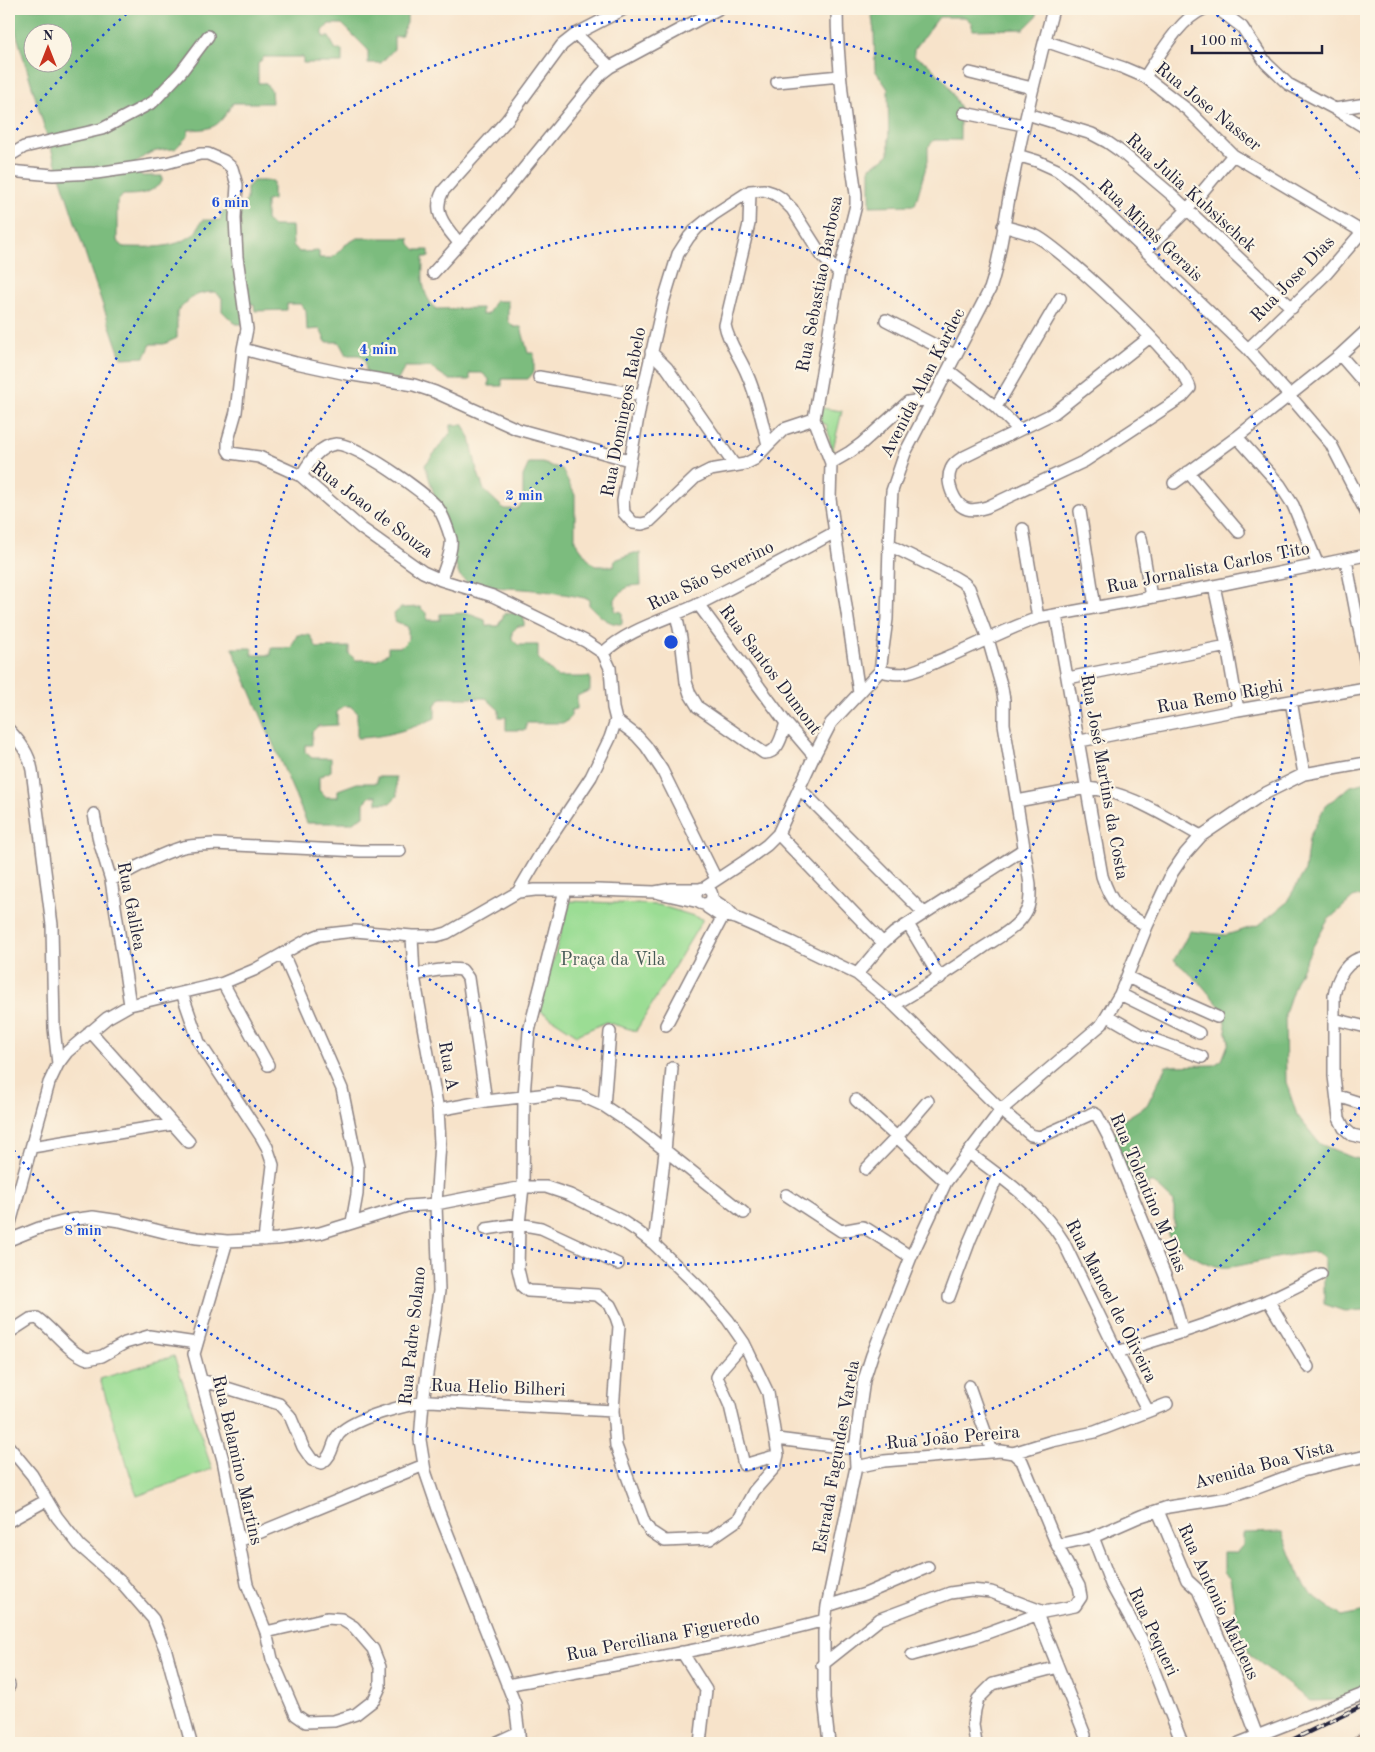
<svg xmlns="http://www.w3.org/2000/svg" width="1375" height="1752" viewBox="0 0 1375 1752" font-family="'Old Standard TT',serif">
<rect width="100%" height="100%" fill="#fcf5e5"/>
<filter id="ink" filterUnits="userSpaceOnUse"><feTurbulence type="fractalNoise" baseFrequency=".02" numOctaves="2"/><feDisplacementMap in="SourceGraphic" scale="10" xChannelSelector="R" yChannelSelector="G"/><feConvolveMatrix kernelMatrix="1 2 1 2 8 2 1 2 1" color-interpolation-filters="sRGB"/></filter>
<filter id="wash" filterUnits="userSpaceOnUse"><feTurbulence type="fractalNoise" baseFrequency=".0096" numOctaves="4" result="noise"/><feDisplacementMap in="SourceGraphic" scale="20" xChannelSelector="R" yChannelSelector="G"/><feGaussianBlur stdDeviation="1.12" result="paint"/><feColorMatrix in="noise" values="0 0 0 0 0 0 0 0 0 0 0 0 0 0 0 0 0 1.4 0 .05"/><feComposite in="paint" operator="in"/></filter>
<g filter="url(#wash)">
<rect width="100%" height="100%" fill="#f7e3ca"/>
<path fill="#9bdd94" stroke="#5e8068" d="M822 408 842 411 832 453 827 425 820 422Z
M570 901 659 905 703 919 636 1031 606 1022 577 1035 539 1010Z
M174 1356 212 1469 137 1496 100 1379Z"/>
<path fill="#7cbc7e" stroke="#4f6f5c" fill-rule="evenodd" d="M9 9H407V23L401 36 394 37V49L381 63H368V50L342 24H329L323 31V37H329L336 50H342V63H303V57H264L258 64V83H265L271 90 272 103H233C218 127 216 129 188 130V136L175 149C158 150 148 151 136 163V169L142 176H162V182C150 194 140 195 123 195L117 202V241L124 247C147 247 174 250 194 234 197 231 199 225 202 220H221V214L227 207H240L247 200V188L253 181H273V200L266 201V220L273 226H292L293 245 299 252 319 251V258H332L345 245 357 238H409L410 244 416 250H429V257H423C423 278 420 293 436 309L482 308V315L488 314 495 301H508V321L514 327H521L528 353H534V372L528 379H502V386H489V379L482 373H470V380H450L430 367H405L398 380 366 374 365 361 359 355H346L339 342H326L320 329 307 330 306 310 300 304H287V310L255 311 254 304H248L242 324H235L222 311V298L215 292C196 292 190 298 177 312V338L164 344H151L145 357 121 358 90 268 46 133ZM32 32H62V62H32Z
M871 9H1036L1037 16 1024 29 972 30V23L965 17H939L914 50V56L927 63 946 82 960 108V140H934L928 147V160L915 205 870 206V167L882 160 889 154 888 89 875 70 874 31Z
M451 425H464L470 438 477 470 484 490 504 509H517L523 502V476L529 463H542L562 469 575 495V541L589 560 595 566H614L615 560 634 553H640L641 585 628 586 615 599V611L622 612V624C608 625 599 615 589 605V599C550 590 511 587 472 587L459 575 425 465 451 432Z
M420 607 427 614V620H440V614L466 613 485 620 486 626H498L505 613H524V626H518L512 632V639L518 645H538V658L557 677H590V690L577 696V709L571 710V716L565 723H526V730H506V717H499V710L486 698H441L435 705V718C412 729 382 738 357 738V712L350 706H344L337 712V725L318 726 312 732V745H305V752L312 758H331V771L319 777V790L325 797H338V790L357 783H377V777H396L397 796 390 803H377V796H371L364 803V816L351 823H307L232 648H252V655H271V648H291L297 635H310L317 648 349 647V654L356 660H376L388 653V647H401L408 640V627L395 621 394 614 401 608Z
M1366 782V894L1353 898 1328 920 1311 950 1296 981 1285 1013 1286 1082 1297 1115 1320 1144 1351 1157 1366 1161V1308L1364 1310 1344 1311 1324 1304V1259L1317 1252C1295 1253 1273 1259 1252 1263 1242 1265 1231 1268 1221 1267 1200 1264 1182 1249 1168 1235V1228H1174V1202L1154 1183H1148V1190H1128L1115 1144V1125L1147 1105 1166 1066 1214 1065 1222 1060 1229 1042 1222 1009 1199 982 1174 960 1190 931 1226 935 1259 925 1286 903 1305 871 1309 838 1325 806 1351 786Z
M1282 1532C1289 1548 1299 1580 1310 1592 1319 1601 1331 1608 1341 1616L1366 1611V1690L1342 1700 1310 1701 1251 1656 1237 1624 1230 1578 1224 1572V1552H1237L1243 1545V1533Z"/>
</g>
<g filter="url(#ink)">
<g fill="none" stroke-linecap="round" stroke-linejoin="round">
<g stroke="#8c8282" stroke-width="14">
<path id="minor" d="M837 9C837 71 847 132 856 194V205L839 273 814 419 831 463 830 499 859 693
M1224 9 1222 12 1242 27 1266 63 1288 84 1335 109 1366 128
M576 34 610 67
M1045 41 1124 68 1145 77 1188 110 1233 155 1366 234
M970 73 1032 88
M1145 77C1159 56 1180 18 1204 9
M777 82 840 76
M1335 109 1366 104
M964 113 1023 125
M1027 114 1092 134 1107 142 1120 151 1172 195 1292 308
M1017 155 1037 161 1057 170 1079 187 1248 349 1289 395 1331 444 1366 512
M9 156 24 147 102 129 153 102 181 72 208 36
M9 171 53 175 96 173 166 163 200 154H208L224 161 232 168 237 185 235 218 237 257 247 329 243 349 236 412 228 440V450L230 453 259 457 301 476 361 528 423 572 441 580 493 596 585 641 603 653 610 668 613 708 616 720 610 738 591 777 545 846 518 892
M750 191 749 224 725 325C728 342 740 357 747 374 757 396 762 421 768 445
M1003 226C1013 229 1026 232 1036 236 1062 249 1185 363 1190 388L1182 397 1085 461 987 507C981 509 974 511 967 509 954 505 945 481 951 469 953 464 957 461 962 458L1054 413 1150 337
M459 243C446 227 431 212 443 191L507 120 562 45 576 34 624 9
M1146 251 1187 210 1233 155
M433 273 495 204 601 74 610 67 718 9
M886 320 956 356
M243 349 296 363 347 374 414 385 435 392 517 429 629 460
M1248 349 1327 273 1362 232
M651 352 667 368 735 466
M1340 355 1366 385
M948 370 996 407 1019 430
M539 377 642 395
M996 407 1060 298
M814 419 784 429 768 445 755 459 745 464 710 470 696 477 649 522 642 524 633 523 624 513 623 501 642 395 663 303 678 254 689 237 697 228 713 215 750 191 764 190 773 193 781 198 792 209 822 256 839 273
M1237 437 1280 485 1293 505 1318 565
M831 463 850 452 861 444 908 402 932 399
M1188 472 1239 532
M301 476C309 463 318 446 336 444 355 443 425 492 438 508 444 516 448 529 451 539 453 551 444 568 441 580
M1174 483 1237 437 1340 355 1366 331
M1080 511 1095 607
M1023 529 1038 618
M1141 538 1151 597
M889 545 954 577 964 583 969 588 988 639 1002 688 1004 700V724L1030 884C1030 893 1031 902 1027 910 1019 927 999 937 984 947 954 968 925 987 894 1005
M1346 560 1366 665
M1214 586 1227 646 1238 710
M698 604 786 723 814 756
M676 614 681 638 686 682 690 694 698 707 764 753C779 754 782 734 786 723
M1056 615 1102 876C1112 907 1120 910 1147 926
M603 653C628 629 668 619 699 604 745 581 790 557 835 532
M880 671C889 673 898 675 907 673 919 670 931 664 943 659 975 646 1006 629 1038 618L1214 586 1366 555
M1068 678 1227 646
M1291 701 1304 774
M616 720 637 736 646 746 662 770 716 879
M9 730C20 742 29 753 32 770L52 925 54 1028 58 1064
M1080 741 1238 710 1366 688
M800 789 924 913
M1017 801 1087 788C1128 791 1166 817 1201 836
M94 814 99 841 111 880 130 1005
M778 834 883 943
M111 880C134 869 158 854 183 847 193 845 204 845 214 844L360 851H400
M696 896a8 8 0 1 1 16 0a8 8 0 1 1-16 0Z
M704 888 748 859 767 845 778 834 814 756 831 723 880 671 887 619 889 545 892 491 905 453 990 289C1001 257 1004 221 1011 188 1023 128 1037 68 1053 9
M659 893 699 902
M712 899 727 909 736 918
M705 904 708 908 717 914 736 918 791 942 857 974 894 1005 1001 1110 1031 1135 1040 1137 1089 1115 1093 1113 1097 1115 1109 1138 1171 1290 1183 1333
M908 924 940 978
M412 936 414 976 438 1110 440 1143 436 1204 439 1291 423 1402 420 1440 425 1471 439 1512 515 1704 520 1743
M283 954 342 1089 358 1167 357 1194 352 1222
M1366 957C1346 959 1337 978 1334 996V1076L1339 1118 1344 1128 1352 1135 1366 1138
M857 974 883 943 894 933 1024 849
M414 976C427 971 447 968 462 970L468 978 486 1101
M1127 977 1217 1017
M223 983 268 1065
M182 993 199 1042 262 1138 267 1147 273 1165 264 1240
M1120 994 1199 1033
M1108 1016 1141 1035 1202 1057
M1334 1019 1366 1027
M666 1025 723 916
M90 1031 189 1142
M1338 1096 1366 1105
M856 1100 946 1182
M604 1106 610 1032
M438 1110 486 1101 557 1093 582 1096 604 1106 637 1128 744 1213
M32 1147 173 1124
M969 1153C1003 1179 1040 1203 1063 1241L1117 1352 1148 1411
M866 1169 897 1137 928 1101
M786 1195 841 1231 863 1227 867 1229 911 1257
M9 1227 49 1083 58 1064 67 1052 107 1018 130 1005 223 983 254 970 307 940 319 935 355 931 412 936H436L447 933 518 892 535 890H597L655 892 672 889H699
M486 1229 519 1224 541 1228 618 1264
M9 1240 39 1228 70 1220 93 1217 120 1221 168 1233 197 1238 227 1241 277 1239 320 1233 407 1206 436 1204 523 1187H546L570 1195 622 1221 637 1231 654 1244 705 1293 728 1320 744 1343 768 1393 778 1455 775 1467 754 1491 739 1519 710 1539 665 1541 650 1531 644 1522 616 1446 613 1411 619 1326 616 1317 610 1305 597 1295 528 1291 522 1286 518 1269 519 1224 523 1187 524 1096 529 1031 565 890
M227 1241 194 1354 223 1460 247 1584 266 1632 272 1659 296 1715 306 1722 334 1721 356 1714 374 1700 380 1687V1667L373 1649 354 1627 341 1619 327 1618 266 1632
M654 1244 665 1152 672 1068
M949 1297 970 1240 998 1175
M1268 1300 1308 1367
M10 1332 30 1319 37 1318C54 1330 69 1353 88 1359L102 1356 125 1343 149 1336 196 1343
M744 1343 722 1368 717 1377 730 1406 744 1465 778 1455
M1117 1352C1167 1337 1217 1322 1266 1301 1284 1293 1303 1283 1321 1274
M201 1380 279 1404 290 1416 303 1447 312 1460 322 1463C334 1454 331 1444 339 1434 355 1417 406 1405 430 1401L613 1411
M969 1386 992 1451
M777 1439 855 1449
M9 1447 32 1475 57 1517 80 1546 121 1582 153 1619 166 1651 191 1743
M856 1467 884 1461 1001 1451 1013 1453 1052 1441 1095 1432 1167 1404
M1158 1511 1187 1580 1198 1590 1229 1661 1257 1736
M9 1521 47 1500
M1093 1537 1111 1584 1143 1642 1182 1743
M239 1541 424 1465
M1057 1545 1093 1537 1141 1516 1168 1507 1227 1498 1249 1491 1302 1471 1366 1456
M827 1606 865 1594 928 1567
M1037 1614 1085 1735
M682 1652 706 1690 700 1743
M912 1655 973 1638 1044 1612 1075 1606 1081 1597 1079 1586 1057 1545 1022 1461 1013 1453
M822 1665 880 1619 950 1593 971 1590 991 1592 1044 1612
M9 1685V1686
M507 1685C613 1665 721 1648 825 1620
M495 1743 519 1732
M829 1743 824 1698V1632L827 1606 856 1467 855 1449 860 1408 864 1380 872 1355 911 1257 946 1182 1001 1110 1102 1024 1120 994 1147 926 1172 873 1185 854 1201 836 1260 796 1304 774 1366 763
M976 1743 973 1725 975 1710 978 1699 993 1684 1058 1667
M1239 1743 1366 1693"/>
</g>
<g stroke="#8c8282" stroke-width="18">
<path id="major" d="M1361 1743 1366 1740"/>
</g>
<use href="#minor" stroke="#fff" stroke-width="11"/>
<use href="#major" stroke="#f9bc8a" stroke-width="15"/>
<g stroke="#22223b" stroke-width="4.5">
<path id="rail" d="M1286 1743 1366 1704"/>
</g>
<use href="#rail" stroke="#fcf5e5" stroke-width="2.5" stroke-dasharray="8" stroke-linecap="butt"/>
</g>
</g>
<g fill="none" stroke="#1d4ed8" stroke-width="2.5" stroke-dasharray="2.5 5">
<circle cx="671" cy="642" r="208"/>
<circle cx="671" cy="642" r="415"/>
<circle cx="671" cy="642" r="623"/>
<path d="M1364 1101A831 831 0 0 1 12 1148M12 136A831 831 0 0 1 131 10M1211 10A831 831 0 0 1 1364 183"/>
</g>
<g text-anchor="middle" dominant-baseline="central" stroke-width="4.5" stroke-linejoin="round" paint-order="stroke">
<g font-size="18" fill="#22223b" stroke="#fcf5e5">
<text transform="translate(1208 107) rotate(39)">Rua Jose Nasser</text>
<text transform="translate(1191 193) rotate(42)">Rua Julia Kubsischek</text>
<text transform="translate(1150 231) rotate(44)">Rua Minas Gerais</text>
<text transform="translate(1293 279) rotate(-46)">Rua Jose Dias</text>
<text transform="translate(820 284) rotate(-79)">Rua Sebastiao Barbosa</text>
<text transform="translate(923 383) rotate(-63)">Avenida Alan Kardec</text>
<text transform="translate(624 412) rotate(-79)">Rua Domingos Rabelo</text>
<text transform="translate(372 510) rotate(37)">Rua Joao de Souza</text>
<text transform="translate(1208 568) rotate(-11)">Rua Jornalista Carlos Tito</text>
<text transform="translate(711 576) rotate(-26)">Rua São Severino</text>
<text transform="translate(770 670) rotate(53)">Rua Santos Dumont</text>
<text transform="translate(1220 697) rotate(-10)">Rua Remo Righi</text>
<text transform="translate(1104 777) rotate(80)">Rua José Martins da Costa</text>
<text transform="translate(131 906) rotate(79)">Rua Galilea</text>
<text transform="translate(448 1066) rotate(80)">Rua A</text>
<text transform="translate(1148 1193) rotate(67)">Rua Tolentino M Dias</text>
<text transform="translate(1111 1301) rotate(63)">Rua Manoel de Oliveira</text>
<text transform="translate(413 1336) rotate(-84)">Rua Padre Solano</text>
<text transform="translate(498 1388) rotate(2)">Rua Helio Bilheri</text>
<text transform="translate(953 1438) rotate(-5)">Rua João Pereira</text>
<text transform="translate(837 1457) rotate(-80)">Estrada Fagundes Varela</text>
<text transform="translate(237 1460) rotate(77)">Rua Belamino Martins</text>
<text transform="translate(1264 1465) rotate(-15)">Avenida Boa Vista</text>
<text transform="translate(1218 1602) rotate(65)">Rua Antonio Matheus</text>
<text transform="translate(1153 1632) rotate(65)">Rua Pequeri</text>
<text transform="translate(663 1637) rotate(-11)">Rua Perciliana Figueredo</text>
</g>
<g font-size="18" fill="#465a56" stroke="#fcf5e5">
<text x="613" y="960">Praça da Vila</text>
</g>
</g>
<circle cx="671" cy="642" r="8" fill="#1d4ed8" stroke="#fcf5e5" stroke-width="2.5"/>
<g font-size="15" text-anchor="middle" font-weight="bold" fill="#1d4ed8" stroke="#fcf5e5" stroke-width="4.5" stroke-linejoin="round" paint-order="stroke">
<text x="230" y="207">6 min</text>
<text x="378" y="354">4 min</text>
<text x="524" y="500">2 min</text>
<text x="83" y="1235">8 min</text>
</g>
<rect width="1375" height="1752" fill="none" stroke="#fcf5e5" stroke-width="30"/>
<g transform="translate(48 48)"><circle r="24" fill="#fcf5e5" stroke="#a5a1a1"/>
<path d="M0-4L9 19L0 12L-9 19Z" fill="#c8321e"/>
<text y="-8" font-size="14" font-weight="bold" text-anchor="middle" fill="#22223b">N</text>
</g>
<path d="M1192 45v8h130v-8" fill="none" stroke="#22223b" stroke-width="2.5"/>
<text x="1200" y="45" font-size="15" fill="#22223b" stroke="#fcf5e5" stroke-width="4" paint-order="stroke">100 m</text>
</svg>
